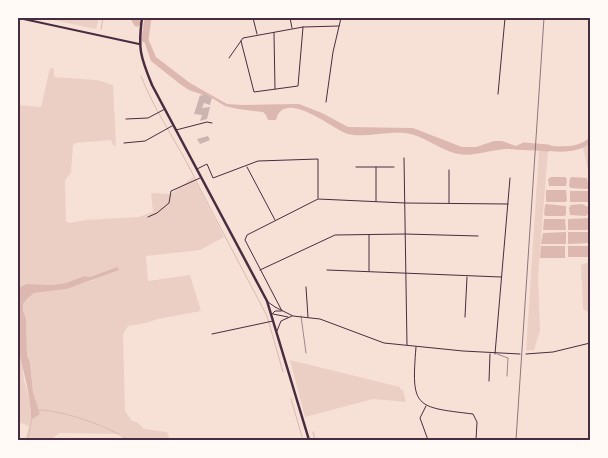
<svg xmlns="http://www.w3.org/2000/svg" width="608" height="458" viewBox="0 0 608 458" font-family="'Alegreya Sans',sans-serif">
<rect width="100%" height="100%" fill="#f7e1d7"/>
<path fill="#ebcfc5" d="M44 18H99L96 29Z
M50 68 54 69V77L97 80 113 85 116 147 113 145 111 140 75 143 73 145 71 173 65 180 66 221 69 223 86 220 139 217 153 212 151 193 171 194 193 177 224 237 200 250 146 256 148 281 190 275 201 311 158 319 146 323 128 326 123 334 125 411 132 421 137 422 144 429 167 432 170 440H123V435L120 434 60 433 53 438 25 440 29 426 18 422V331L24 380 30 400 31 417H36L40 414 33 392 30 363 27 355 26 319 23 310V304L27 299 34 293 67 289 93 280 117 267 90 277 84 276 66 283 53 285 27 284 20 287 18 291V105L41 107Z
M590 144V179L583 148Z
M539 150 548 151 538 277 540 330 534 350 526 351Z
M590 262V313L583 309 581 265Z
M290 360 400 387V389L403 390 406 402 373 399 305 417Z"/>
<path fill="#dcb8b0" d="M144 29 156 57 190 83 227 104 242 105 299 104 322 113 348 127 413 128 462 147H476L494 141H502L516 146 520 144 533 145V150C525 151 515 149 506 149 489 150 471 158 454 153 437 148 423 135 405 133 387 131 363 138 348 134 335 131 284 87 276 120H268L266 115 263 112 238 109 225 106 212 98 189 90 180 84 151 61 143 38Z
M590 137V144C574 154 558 152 539 150V145C557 146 577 150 590 137Z
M551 177H565L567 179 566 186H549L548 179Z
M572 177 587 178 589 188 586 189 571 188 569 186 570 178Z
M546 190H566L567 201 565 202H546Z
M570 191H588V202H570Z
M546 204 566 206V215L564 216H546L544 215 545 205Z
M582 204 588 207V214L586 216 570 215 569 208 571 205Z
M590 218V230H568V219Z
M544 219H565L566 230H543Z
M566 232V244H541L543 233Z
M568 232H590V243L568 244Z
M541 246H565V258H540Z
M568 246H590V257H568Z
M117 267 119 270 67 289 34 293 27 299 23 304V310L26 319 27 355 30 363 33 392 40 414 33 419 31 417C31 395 23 372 19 351 16 331 17 311 18 291L20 287 27 284 53 285 66 283 84 276 90 277Z"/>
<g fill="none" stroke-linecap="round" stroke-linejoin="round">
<path stroke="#dcb8b0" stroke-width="1" d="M101 29 103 18
M141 76C156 115 182 149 199 187L267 316 283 372
M291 399 303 440
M39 410C62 410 111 427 128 440
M313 432 315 440
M28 440 32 417
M524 440H526"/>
<path stroke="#dcb8b0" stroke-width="7" d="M134 18 137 23
M145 39 148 18
M524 146 548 148"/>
</g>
<path fill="#ccb4b1" d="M203 94 212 98 210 105 204 103 202 108 210 107 207 119 200 121 202 115 194 114 200 95 202 96Z
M208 136 210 140 200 144 197 139Z"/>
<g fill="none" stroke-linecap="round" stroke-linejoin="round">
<path stroke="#4a2c40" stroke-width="0.5" d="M301 316 306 353
M497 354 508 358 507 376"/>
<path stroke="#4a2c40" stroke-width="1" d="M253 18 257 34
M290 18 292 28
M274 33 275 89
M241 41 254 92 298 86 303 27
M229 58 243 38 303 27 339 26
M498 94 505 18
M326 102 333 52 341 18
M126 119 148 118 165 109
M176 130 207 122 212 123
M124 143 145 141 172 126
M404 158 407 345
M247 167 275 220
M356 167H394
M376 167V201
M197 169 207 164 213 178 258 161 318 159V198
M449 170V203
M148 217 157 213 169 203 171 191 200 178
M369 235V271
M260 270 335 235 405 234 478 236
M327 270 501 277
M306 287 308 317
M268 302 275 307 293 316 320 319 384 343 463 351 520 354
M282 311 245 240 247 235 318 199 405 203 508 204
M272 314 275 311H281
M273 314 288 317
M465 317 467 277
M277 331 281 321 292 316
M212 334 273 321
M416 347C411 408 415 407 473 414L477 422 476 440
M495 354 510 178
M526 354 553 352 590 343
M489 381 490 354
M426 406 420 418 428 440"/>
<path stroke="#4a2c40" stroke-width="2" d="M19 18 139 44"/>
<path stroke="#4a2c40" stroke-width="2.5" d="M142 18C138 48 140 56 152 85L267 301 309 440"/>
<path stroke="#8f747c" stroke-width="1" d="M516 440 544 18"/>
</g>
<rect width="608" height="458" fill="none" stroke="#fffaf5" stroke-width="38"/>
<rect x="19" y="19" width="570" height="420" fill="none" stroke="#4a2c40" stroke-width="2"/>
</svg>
